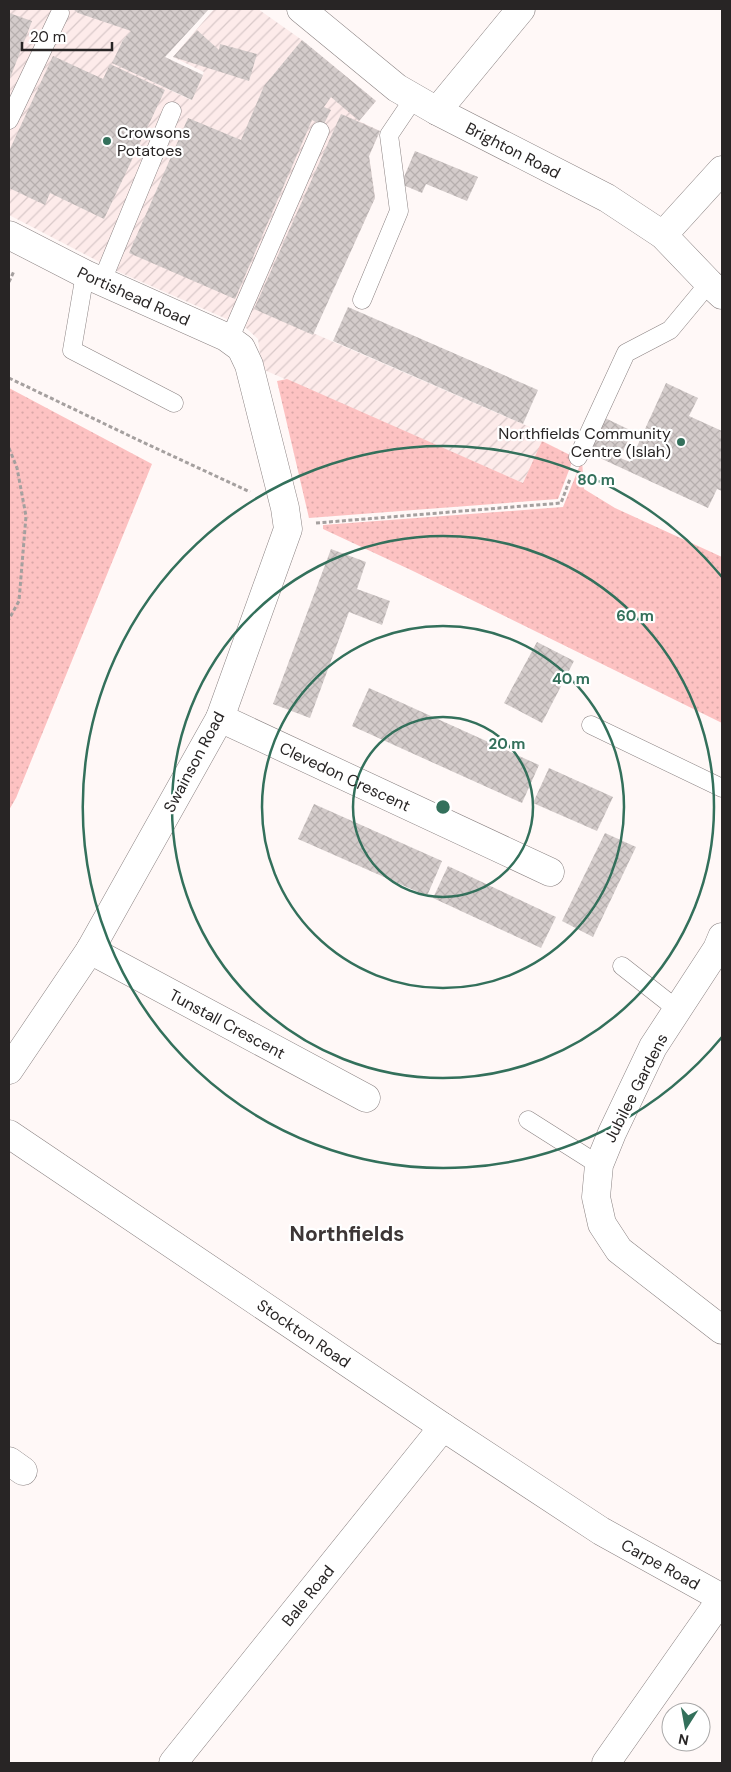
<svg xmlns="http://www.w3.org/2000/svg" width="731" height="1772" viewBox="0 0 731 1772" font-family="'DM Sans',sans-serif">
<defs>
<pattern id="industrial-furrows" width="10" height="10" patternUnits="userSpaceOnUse" patternTransform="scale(1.25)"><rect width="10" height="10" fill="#fdebea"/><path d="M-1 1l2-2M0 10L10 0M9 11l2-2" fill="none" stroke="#d9c9c9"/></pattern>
<pattern id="park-dots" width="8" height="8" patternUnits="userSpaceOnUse" patternTransform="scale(1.25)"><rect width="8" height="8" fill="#fdc2c2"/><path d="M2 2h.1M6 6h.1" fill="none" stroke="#d9a7a7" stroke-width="1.8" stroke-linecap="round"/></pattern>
<pattern id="building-cross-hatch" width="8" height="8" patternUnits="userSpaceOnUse" patternTransform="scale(1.25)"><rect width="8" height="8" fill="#d4cccb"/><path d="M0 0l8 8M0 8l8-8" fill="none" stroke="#b6afae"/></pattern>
</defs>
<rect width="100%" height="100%" fill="#fff8f7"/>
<path fill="url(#industrial-furrows)" d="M9 9H152L123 40 113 63 191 100 204 72 173 57 214 9H258L302 40 376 101 359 121 380 131 369 156 375 198 313 333 546 434 523 483 262 369 258 339 245 327 119 272 9 215Z"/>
<path fill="url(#park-dots)" d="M287 379 523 483 542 441 574 457 558 499 309 518 277 381Z
M9 388 152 464 16 798 9 810Z
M582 460 584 489 615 508 722 557V723L413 571 323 529V525L563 507Z"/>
<path fill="url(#building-cross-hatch)" d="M73 9H209L165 57 203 75 192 100 112 63 123 40 131 31 78 13Z
M9 13 32 21 9 81Z
M197 30 219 50 220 44 257 54 249 81 173 57Z
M302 40 376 101 359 121 331 97 324 107 331 110 323 126 312 120 235 299 129 253 188 118 241 140 264 86Z
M53 56 103 79 110 64 165 90 104 219 50 193 45 205 9 188V151Z
M341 114 380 131 369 156 375 198 313 335 254 309Z
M415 151 478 177 467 201 426 184 422 193 401 184Z
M348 307 538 390 523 424 333 341Z
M666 383 698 398 689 416 722 431V491L717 489 708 508 589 453 605 418 632 431 620 458 630 462Z
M331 549 366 562 357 589 390 601 382 625 349 612 310 718 273 704Z
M537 642 574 661 542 723 504 703Z
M369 688 539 765 522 803 352 726Z
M549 768 613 797 597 831 533 803Z
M314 804 442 861 427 896 298 839Z
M605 833 636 847 593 937 562 921Z
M448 866 556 917 541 948 433 898Z"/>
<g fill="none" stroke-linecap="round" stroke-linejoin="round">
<g stroke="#8a8282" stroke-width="19">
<path id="service" d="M9 120 60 13
M85 274 72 350 174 403
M102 281 172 111
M362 300 399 211 389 135 414 98
M229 340 320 131
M578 457 626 353 670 330 709 283
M591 725 722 788
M622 966 678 1010
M528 1120 599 1165"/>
</g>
<g stroke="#8a8282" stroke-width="29">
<g id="minor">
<path id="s1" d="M301 9 397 88 437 111 607 198 663 235 709 283 722 295"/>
<path d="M437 111 521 9"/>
<path id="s2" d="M9 235 85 274 226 337 241 348 249 365 285 508 288 529 220 718 90 950 9 1070"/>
<path d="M663 235 722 170"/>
<path id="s3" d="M220 718 550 872"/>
<path d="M722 937 717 949 653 1047 612 1133 599 1165 596 1197 602 1224 619 1250 722 1330"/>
<path id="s4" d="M90 950 366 1098"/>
<path id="s5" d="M9 1134 443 1427 601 1531 722 1598"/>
<path d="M9 1461 23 1471"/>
<path id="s6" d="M173 1763 443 1427"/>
<path d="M606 1763 722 1598"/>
</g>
</g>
<path stroke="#a5a09f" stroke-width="3" stroke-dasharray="4 2.5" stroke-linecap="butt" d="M9 282 14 271
M9 378 134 438 250 492
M9 448 17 468 26 516 19 601 9 619
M316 523 561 503 570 479"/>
<use href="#service" stroke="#fff" stroke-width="18"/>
<use href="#minor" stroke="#fff" stroke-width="28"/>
</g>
<g fill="none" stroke="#33705b" stroke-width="2.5">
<circle cx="443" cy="807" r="90"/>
<circle cx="443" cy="807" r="181"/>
<circle cx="443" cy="807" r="271"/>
<path d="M722 1037A361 361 0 1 1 722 577"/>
</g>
<g fill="#33705b" stroke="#fff" stroke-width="2">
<circle cx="107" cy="141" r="5"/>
<circle cx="681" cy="442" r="5"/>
</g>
<g text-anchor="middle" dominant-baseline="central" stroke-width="4.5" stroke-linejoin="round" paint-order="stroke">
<g font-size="16" fill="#282525" stroke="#fff" text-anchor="start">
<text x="117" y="132">Crowsons<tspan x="117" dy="18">Potatoes</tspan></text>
<text x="671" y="433" text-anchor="end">Northfields Community<tspan x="671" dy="18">Centre (Islah)</tspan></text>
</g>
<g font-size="16" fill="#282525" stroke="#fff">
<text stroke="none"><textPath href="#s1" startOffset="256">Brighton Road</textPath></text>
<text stroke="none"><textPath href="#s2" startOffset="139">Portishead Road</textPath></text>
<text transform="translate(194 762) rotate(-62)">Swainson Road</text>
<text stroke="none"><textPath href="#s3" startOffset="138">Clevedon Crescent</textPath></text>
<text stroke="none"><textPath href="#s4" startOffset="156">Tunstall Crescent</textPath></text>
<text transform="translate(636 1088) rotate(-63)">Jubilee Gardens</text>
<text stroke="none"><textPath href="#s5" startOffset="356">Stockton Road</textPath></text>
<text stroke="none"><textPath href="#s5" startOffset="781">Carpe Road</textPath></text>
<text stroke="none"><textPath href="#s6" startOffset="215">Bale Road</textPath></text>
</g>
<g font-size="21" font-weight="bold" fill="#3d3636" stroke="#fff">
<text x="347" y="1234">Northfields</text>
</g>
</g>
<circle cx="443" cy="807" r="8" fill="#33705b" stroke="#fff" stroke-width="2.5"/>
<g font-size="15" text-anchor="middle" font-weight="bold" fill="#33705b" stroke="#fff" stroke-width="4.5" stroke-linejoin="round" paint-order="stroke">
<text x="596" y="485">80 m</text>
<text x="635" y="621">60 m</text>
<text x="571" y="684">40 m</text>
<text x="507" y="749">20 m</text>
</g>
<rect width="731" height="1772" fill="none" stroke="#282525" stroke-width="20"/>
<g transform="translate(686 1727) rotate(191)"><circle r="24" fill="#ffffff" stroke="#a9a8a8"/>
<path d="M0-4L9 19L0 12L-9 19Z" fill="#33705b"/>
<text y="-8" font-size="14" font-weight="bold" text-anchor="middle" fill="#282525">N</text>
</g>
<path d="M22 42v8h90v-8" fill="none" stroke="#282525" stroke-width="2.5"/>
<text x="30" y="42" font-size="15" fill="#282525" stroke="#ffffff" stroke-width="4" paint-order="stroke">20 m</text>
</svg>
